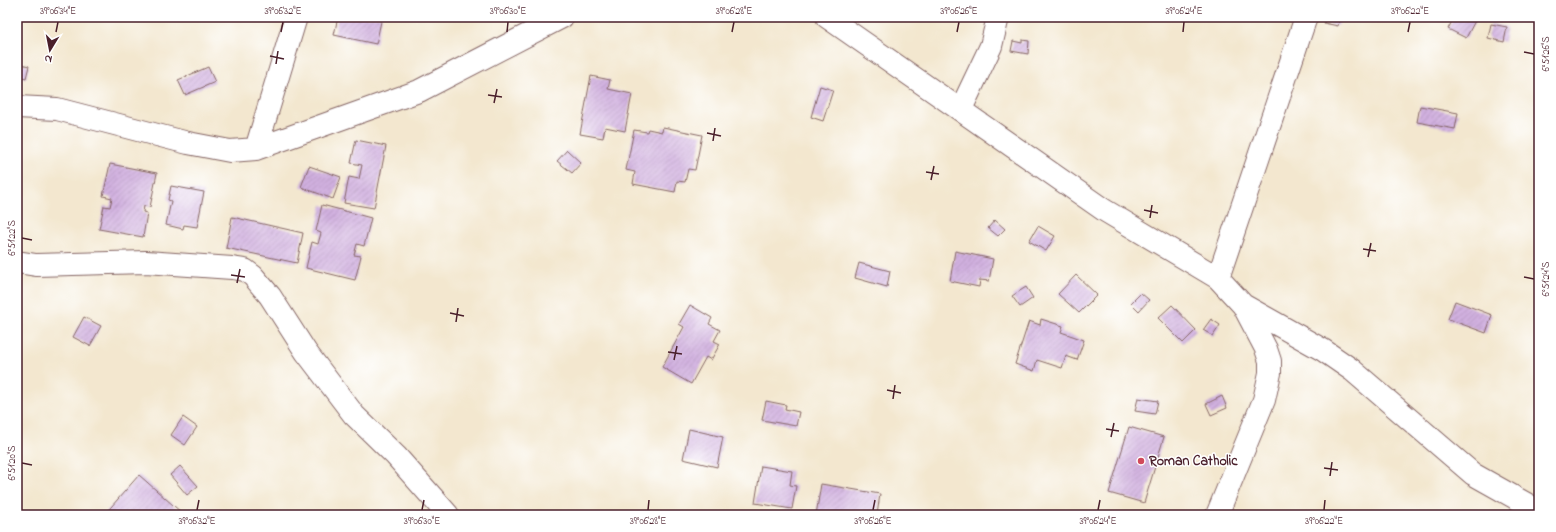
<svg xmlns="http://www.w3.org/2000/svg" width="1556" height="532" viewBox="0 0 1556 532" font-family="'Indie Flower',sans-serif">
<defs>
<pattern id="building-hatch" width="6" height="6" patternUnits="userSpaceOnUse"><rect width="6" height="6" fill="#d1b1e0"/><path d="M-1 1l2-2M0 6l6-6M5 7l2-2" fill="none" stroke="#ac8fb6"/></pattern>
</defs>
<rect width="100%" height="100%" fill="#fff"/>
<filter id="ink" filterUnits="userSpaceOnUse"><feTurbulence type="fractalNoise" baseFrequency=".025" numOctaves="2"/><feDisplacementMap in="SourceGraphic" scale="8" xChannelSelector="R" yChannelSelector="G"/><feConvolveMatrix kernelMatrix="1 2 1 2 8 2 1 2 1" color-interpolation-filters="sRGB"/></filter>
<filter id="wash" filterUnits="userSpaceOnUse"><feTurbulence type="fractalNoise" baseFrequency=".012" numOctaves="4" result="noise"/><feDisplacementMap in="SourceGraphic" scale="16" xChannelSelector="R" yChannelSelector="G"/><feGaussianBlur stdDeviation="0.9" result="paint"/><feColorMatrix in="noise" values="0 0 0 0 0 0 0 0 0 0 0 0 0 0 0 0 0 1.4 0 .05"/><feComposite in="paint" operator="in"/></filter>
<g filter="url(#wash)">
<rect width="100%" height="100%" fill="#f3e7cf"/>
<g id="blocks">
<path fill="url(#building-hatch)" d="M338 17H382L376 44 334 35Z
M1326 17H1340L1338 26 1324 23Z
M1428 17H1442L1441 21Z
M1454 17H1477L1466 38 1448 29Z
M1491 24 1507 27 1504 42 1488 38Z
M1022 40 1029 41 1028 54 1011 51 1013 41 1022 43Z
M17 63 29 66 26 78 17 76Z
M208 67 215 82 185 95 178 80Z
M591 76 610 80 608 89 632 94 625 131 605 127 603 138 580 134Z
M820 86 833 90 823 121 811 117Z
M1420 106 1458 113 1455 129 1417 122Z
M663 127 702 135 695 170 688 169 685 182 677 181 675 192 633 184 635 172 626 170 634 130 647 132 648 129 662 132Z
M356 140 386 146 374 208 344 203 349 177 359 179 362 165 351 163Z
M567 150 581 163 572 173 557 161Z
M110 164 157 173 150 207 144 206 143 212 147 213 143 237 99 229 104 206 110 207 112 198 103 196Z
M309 166 341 177 333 199 301 187Z
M171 186 204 192 197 227 184 225 183 229 166 225 171 201 168 200Z
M322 205 371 218 364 246 357 244 354 255 361 256 355 280 306 268 312 242 318 244 321 233 316 231Z
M232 217 303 233 297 263 226 248Z
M995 220 1005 229 998 236 988 228Z
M1038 226 1055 236 1046 251 1029 241Z
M955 251 993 259 989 281 980 280 979 287 950 281Z
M859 263 890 271 887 287 855 278Z
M1076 275 1097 295 1079 313 1058 294Z
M1026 287 1033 298 1020 307 1012 296Z
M1141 293 1149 300 1139 311 1131 303Z
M1455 301 1492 315 1486 333 1448 319Z
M690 305 712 318 709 324 720 330 714 341 720 344 711 360 706 357 691 384 662 367 684 327 679 324Z
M1172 305 1196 330 1183 343 1158 318Z
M84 317 101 326 90 346 73 337Z
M1041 319 1063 326 1061 332 1084 340 1077 360 1066 356 1062 368 1037 360 1034 371 1015 364 1029 321 1040 325Z
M1211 319 1220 325 1213 336 1203 330Z
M1222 396 1227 408 1211 415 1206 404Z
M1138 398 1158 401 1155 414 1135 411Z
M766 401 786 405 785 409 799 412 796 426 762 420Z
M183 417 197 427 185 445 171 435Z
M1129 427 1164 437 1144 503 1109 493Z
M689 429 723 437 717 467 683 459Z
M180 466 198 486 187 495 170 475Z
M761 466 792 471 790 485 796 486 792 509 755 503Z
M139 475 182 513 180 515H104Z
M821 484 880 494 877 515H816Z"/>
</g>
</g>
<g filter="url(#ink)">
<use href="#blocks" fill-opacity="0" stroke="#856564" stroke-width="1"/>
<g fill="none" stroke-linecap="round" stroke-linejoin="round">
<g stroke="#856564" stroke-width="24">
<path id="minor" d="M827 17 1104 210 1218 278 1243 305 1266 349 1270 361V373L1264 400 1217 515
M17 107 57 109 188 143 230 151 256 149 419 91 562 17
M961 109 991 46 998 17
M256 149 296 17
M17 262 36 265 146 262 232 268 245 270 253 276 270 296 306 352 354 415 396 456 448 515
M1218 278 1306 17
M1243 305 1323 350 1352 370 1473 474 1539 511"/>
</g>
<use href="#minor" stroke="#fff" stroke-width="22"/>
</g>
</g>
<path fill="none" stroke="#4a1f2b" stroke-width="1.5" d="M56 32 58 22M281 32 283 22M507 32 508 22M732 32 734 22M957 32 959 22M1183 32 1184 22M1408 32 1410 22M1524 52 1534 54M270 56 284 59M276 64 278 51M488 95 502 97M494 103 497 89M707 133 721 136M713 141 715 128M926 172 939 174M931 180 934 166M1144 210 1158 213M1150 218 1152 205M22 238 32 240M1363 249 1376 251M1368 257 1371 243M231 275 245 277M1524 277 1534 279M237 283 240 269M450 313 464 316M456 322 458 308M668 352 682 354M674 360 677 346M887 390 901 393M893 399 895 385M1106 429 1119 431M1111 437 1114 423M22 463 32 465M1324 468 1338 470M1330 476 1332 462M197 510 199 500M422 510 424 500M648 510 649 500M873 510 875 500M1098 510 1100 500M1324 510 1325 500"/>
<circle fill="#d1495b" stroke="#fff" stroke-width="1.5" cx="1141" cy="461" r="4"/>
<g text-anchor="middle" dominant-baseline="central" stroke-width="3" stroke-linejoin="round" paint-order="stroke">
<g font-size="14" font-weight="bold" fill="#4a1f2b" stroke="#fff" text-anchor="start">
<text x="1149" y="461">Roman Catholic</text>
</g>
</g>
<rect width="1556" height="532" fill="none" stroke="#fff" stroke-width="44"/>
<g transform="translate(50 50) rotate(190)" stroke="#ffffff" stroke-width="3" paint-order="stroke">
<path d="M0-3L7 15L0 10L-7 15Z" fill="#4a1f2b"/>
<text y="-6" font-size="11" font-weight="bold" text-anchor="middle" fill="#4a1f2b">N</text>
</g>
<rect x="22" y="22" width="1512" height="488" fill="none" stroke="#4a1f2b" stroke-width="1.5"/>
<g font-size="10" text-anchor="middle" fill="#4a1f2b">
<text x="58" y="14">39°06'34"E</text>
<text x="283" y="14">39°06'32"E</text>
<text x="508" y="14">39°06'30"E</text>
<text x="734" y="14">39°06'28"E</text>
<text x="959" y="14">39°06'26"E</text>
<text x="1184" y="14">39°06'24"E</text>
<text x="1410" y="14">39°06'22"E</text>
<text transform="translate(1545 54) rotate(-90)" y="4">6°51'26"S</text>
<text transform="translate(11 238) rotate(-90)" y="4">6°51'22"S</text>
<text transform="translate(1545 279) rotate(-90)" y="4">6°51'24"S</text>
<text transform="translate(11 463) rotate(-90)" y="4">6°51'20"S</text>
<text x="197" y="524">39°06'32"E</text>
<text x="422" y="524">39°06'30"E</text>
<text x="648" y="524">39°06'28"E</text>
<text x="873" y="524">39°06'26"E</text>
<text x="1098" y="524">39°06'24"E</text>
<text x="1324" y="524">39°06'22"E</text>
</g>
</svg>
